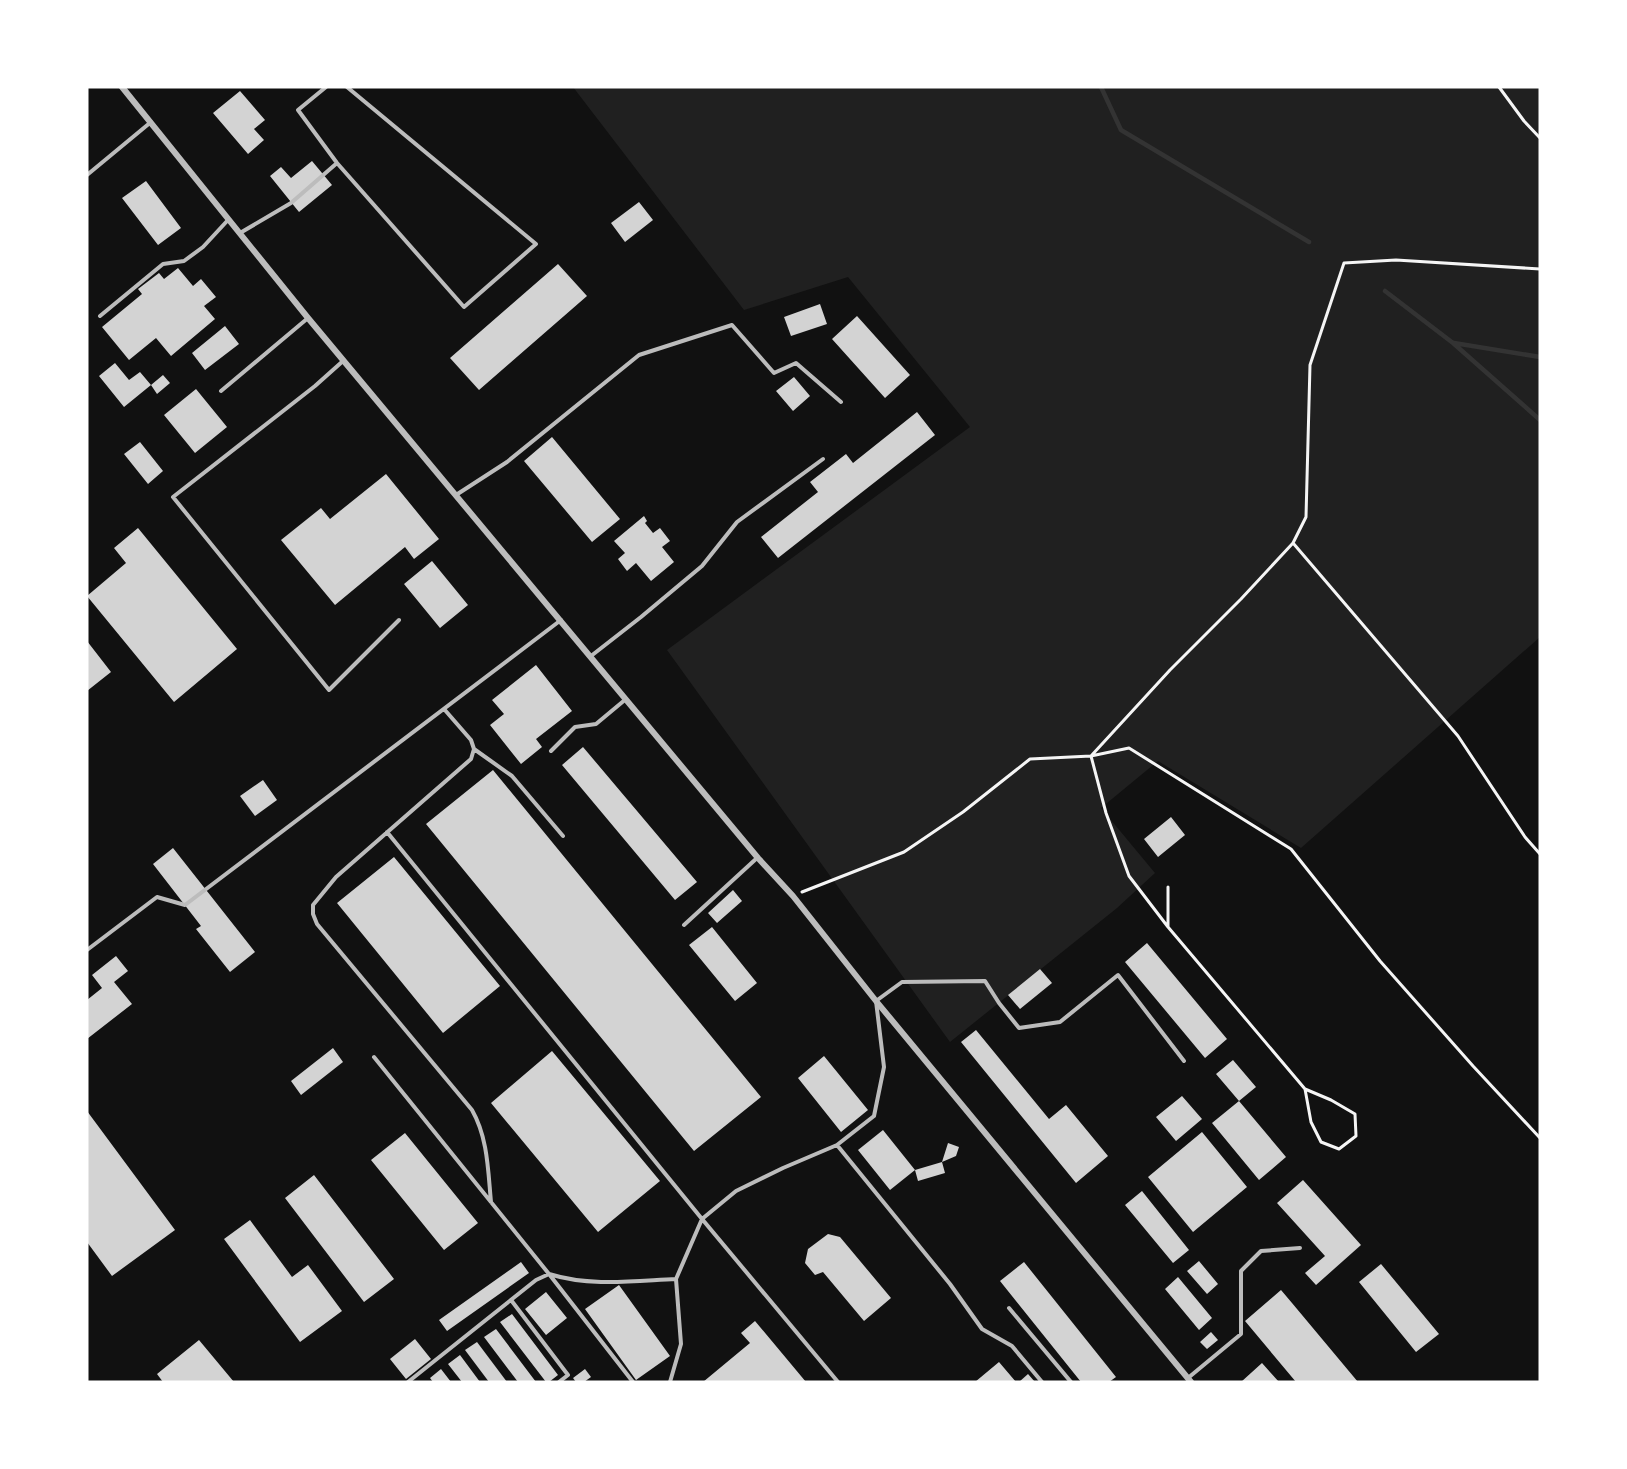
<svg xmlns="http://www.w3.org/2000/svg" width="1627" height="1469" viewBox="0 0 1627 1469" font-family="Overpass,sans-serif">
<rect width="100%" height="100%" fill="#111"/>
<path fill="#202020" d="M573 87H1540V637L1301 848 1158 761 1101 808 1155 873 1117 908 950 1042 667 650 970 427 848 277 744 310Z"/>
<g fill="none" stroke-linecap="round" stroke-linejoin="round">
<path stroke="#333" stroke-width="4.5" d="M1101 87 1121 130 1309 242
M1385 291 1453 343 1540 420
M1454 343 1540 357"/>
</g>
<path fill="#d3d3d3" d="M240 91 265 120 254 129 264 140 248 154 213 113Z
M312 161 332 185 299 212 270 176 281 167 291 178Z
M146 181 181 228 158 245 122 198Z
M639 202 653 220 625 242 611 223Z
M558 264 587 296 479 390 450 358Z
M178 268 193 286 201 279 216 297 204 306 215 319 171 356 156 338 129 360 102 327 142 294 138 289 159 273 164 279Z
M820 304 827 324 791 336 784 317Z
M857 316 910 375 885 398 832 339Z
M225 326 239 344 205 370 192 353Z
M115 363 129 380 140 372 151 385 124 407 99 376Z
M163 375 170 383 157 394 151 385Z
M794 377 810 396 793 411 776 391Z
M196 389 227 427 195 453 164 415Z
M917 412 935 435 778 558 761 537 818 492 810 482 846 454 853 463Z
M552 437 620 519 592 542 524 461Z
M140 442 163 471 148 484 124 454Z
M386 474 439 539 414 559 405 547 335 605 281 540 321 508 330 519Z
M644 516 647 521 645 523 653 533 660 528 670 541 662 547 674 562 651 581 636 563 627 571 618 559 625 553 614 541Z
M138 528 237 649 174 702 87 596 126 563 114 548Z
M432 561 468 605 440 628 404 584Z
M87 641 111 672 87 691Z
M536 665 572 711 536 739 542 747 521 764 490 725 504 714 492 700Z
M583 747 697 882 675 900 562 765Z
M493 770 761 1097 694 1151 426 824Z
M263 780 277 800 255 816 240 796Z
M1171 817 1185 835 1158 857 1144 839Z
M173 848 255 952 230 972 196 929 201 926 153 864Z
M394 857 500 986 443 1033 337 903Z
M733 890 742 901 717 923 708 913Z
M712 927 757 983 735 1001 689 945Z
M1147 943 1227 1039 1205 1058 1125 962Z
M116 956 128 971 114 982 132 1004 87 1039V1000L102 988 92 975Z
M1040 969 1052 983 1020 1009 1008 995Z
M976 1030 1049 1119 1066 1105 1108 1156 1076 1183 961 1042Z
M333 1048 343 1062 301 1095 291 1081Z
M552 1051 660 1181 598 1232 491 1103Z
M824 1056 868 1110 841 1132 798 1078Z
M1233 1060 1256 1087 1239 1101 1216 1074Z
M1182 1096 1202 1119 1176 1141 1156 1117Z
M1239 1101 1286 1157 1259 1180 1212 1123Z
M87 1111 175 1230 112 1276 87 1242Z
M883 1130 915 1170 890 1190 858 1150Z
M1202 1132 1247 1187 1193 1232 1148 1177Z
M405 1133 478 1223 444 1250 371 1160Z
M948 1143 959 1147 956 1156 942 1162Z
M942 1162 945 1173 918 1181 915 1170Z
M314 1175 394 1279 364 1302 285 1198Z
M1303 1180 1361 1245 1316 1285 1305 1273 1325 1256 1277 1203Z
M1142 1191 1189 1250 1173 1263 1125 1205Z
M250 1220 292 1277 308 1265 342 1311 300 1342 224 1239Z
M828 1234 840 1237 891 1298 864 1321 823 1272 815 1275 805 1263 808 1249Z
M1199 1261 1218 1284 1207 1294 1187 1271Z
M521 1262 529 1273 447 1331 439 1320Z
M1024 1262 1116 1377 1109 1382H1081L1000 1281Z
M1381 1264 1439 1334 1416 1352 1359 1282Z
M1178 1277 1212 1318 1199 1330 1165 1289Z
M619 1285 670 1356 636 1380 585 1309Z
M1281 1290 1292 1303 1358 1382H1296L1245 1321Z
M546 1292 567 1318 546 1335 525 1309Z
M512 1314 558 1375 549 1382H546L500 1322Z
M755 1321 806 1382H703L750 1343 741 1333Z
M496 1329 536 1382H518L484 1337Z
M1211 1332 1218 1340 1207 1349 1200 1342Z
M415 1339 431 1359 406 1379 390 1359Z
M199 1340 234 1382H163L157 1374Z
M477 1342 507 1382H489L465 1350Z
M460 1355 480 1382H462L448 1364Z
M999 1362 1016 1382H975Z
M1262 1363 1279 1382H1241Z
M441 1369 451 1382H433L430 1378Z
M585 1369 591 1377 584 1382H576L573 1378Z
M1028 1374 1035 1382H1019Z"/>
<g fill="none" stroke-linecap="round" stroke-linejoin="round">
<path stroke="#f5f5f5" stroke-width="3" d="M1499 87 1524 121 1540 138
M1293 543 1458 736 1525 837 1540 854
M1168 887V927L1129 876 1106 813 1091 756 1129 748 1291 849 1380 961 1473 1066 1540 1138
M802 892 904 852 963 812 1030 759 1091 756 1170 670 1241 599 1293 543 1306 517 1310 365 1344 263 1396 260 1540 269
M1168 927 1305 1089 1331 1100 1355 1114 1356 1136 1339 1149 1321 1142 1311 1122 1305 1089"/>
<path stroke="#bcbcbc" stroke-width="4" d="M326 87 298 110 337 163 464 307 536 244 347 87
M87 175 151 122
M240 233 291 203 337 163
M100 316 163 264 184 261 203 247 228 220
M343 361 315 386 173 497 329 690 399 620
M221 391 308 318
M456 495 507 462 639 355 732 325 774 373 796 363 841 402
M591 656 641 617 702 566 737 522 823 459
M444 709 471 740 474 749 471 759 336 877 313 905V914L317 924 472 1110C488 1138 488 1171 491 1202
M474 749 512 776 563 836
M551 751 575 727 596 724 626 699
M387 832 702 1219 838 1382
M684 925 757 858
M87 950 157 897 185 905 561 620
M374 1057 549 1274C591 1287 633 1281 676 1279
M837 1145 950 1284 982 1329 1012 1346 1042 1382
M511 1300 568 1375 559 1382
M1009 1308 1071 1382
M1188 1378 1241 1334V1271L1261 1251 1300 1248
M408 1382 536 1280 549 1274 633 1382
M670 1382 681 1344 676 1279 702 1219 736 1191 783 1168 837 1145 874 1116 884 1067 876 1001 902 982 985 981 999 1003 1019 1028 1060 1022 1118 975 1184 1061"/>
<path stroke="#bcbcbc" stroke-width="6" d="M122 87 308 318 758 858 793 896 876 1001 1191 1382"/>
</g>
<rect width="1627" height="1469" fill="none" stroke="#ffffff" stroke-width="177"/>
</svg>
